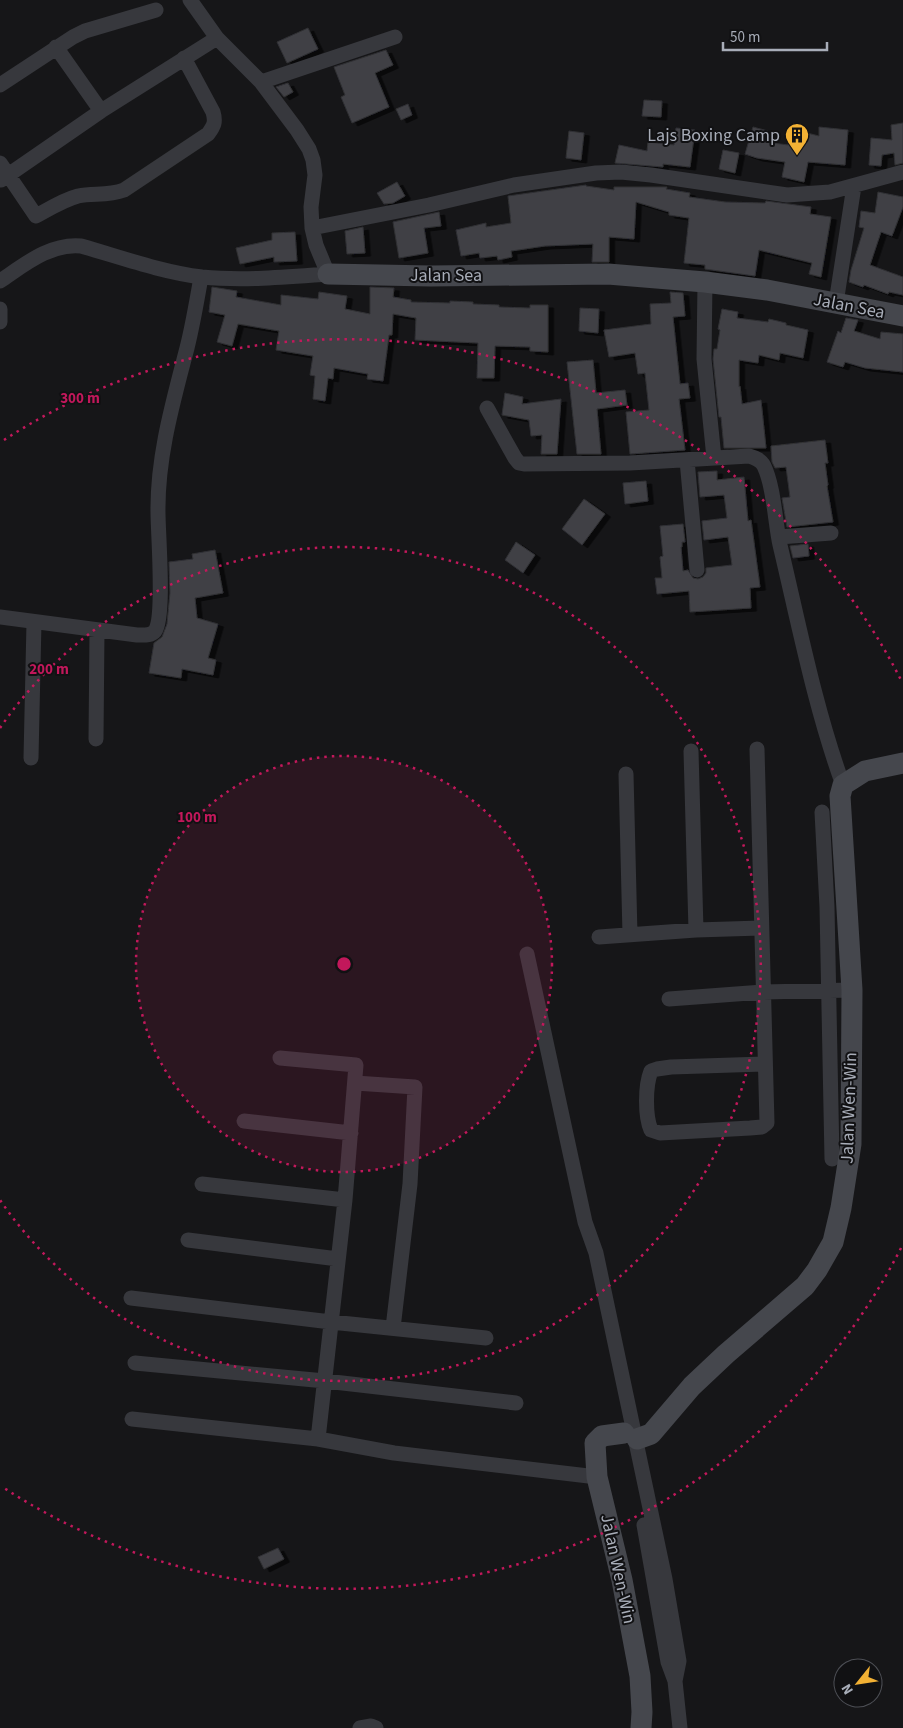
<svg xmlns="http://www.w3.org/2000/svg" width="903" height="1728" viewBox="0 0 903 1728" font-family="'Source Sans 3',sans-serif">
<defs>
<filter id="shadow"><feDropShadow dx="5.5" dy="3" stdDeviation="0" flood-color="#0009"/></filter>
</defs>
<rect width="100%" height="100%" fill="#161618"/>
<path fill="#404145" stroke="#303034" filter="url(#shadow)" d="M308 28 318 49 287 63 277 42Z
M386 50 393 65 375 73 389 107 352 123 341 97 345 95 334 67Z
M288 83 293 92 284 97 276 87Z
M644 100 662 101 661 117 642 116Z
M408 104 412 115 401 120 396 109Z
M903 123V163L895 165 894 153 882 155 881 166 869 165 871 138 892 140 891 125Z
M753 127 768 131 765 142 788 145 791 129 819 136V127L848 130 845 165 808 162 804 182 782 177 785 162 757 158 745 154Z
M676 128 695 130 690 167 663 164V167L615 163 619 145 647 151 648 142 674 145Z
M569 131 584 133 581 160 566 158Z
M723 150 739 153 735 173 719 169Z
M397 182 405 196 393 203 384 204 377 193Z
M586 185V186L614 190V187H667L666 189 690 193 689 197 725 202 765 203 766 201 811 207 810 214 831 217 821 277 809 274 812 263 759 250 755 276 705 269V265L684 263 689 218 669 215V212L636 202 634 239 609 237V262H592L593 244 545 246 511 251 512 257 498 260 497 256 480 258 479 253 461 256 456 230 486 223V227L511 223 508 196Z
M878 192 903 197V207L892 236 881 232 870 265 903 277V295L889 292 888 294 864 285 863 287 849 282 851 270 864 228 859 227 861 211 875 213Z
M439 212 441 226 424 228 428 253 399 258 393 222Z
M363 227 365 253 347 254 345 231Z
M295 232 297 261 274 262V257L240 264 236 248 272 240V233Z
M212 287 237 291 236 297 281 305V295L318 299 319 292 347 296 345 309 370 314V287L394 288 393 297 411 300V302L450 303V301L473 302V304L499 305V307L530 308V305H548V352L530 351V347L495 346 494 378H477L478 343 415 340 416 318 393 314 392 335H389L383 381 367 379 368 374 334 368 333 379 328 378 325 401 313 399 315 376 310 375 313 356 276 350 279 331 238 324 232 346 217 342 225 315 209 312Z
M670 292 683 293 685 316 673 317 680 384 688 383 690 398 679 399 685 450 630 454 626 412 649 410 645 373 638 374 635 353 609 357 604 330 651 324 650 304 671 303Z
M580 308 599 309 598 333 579 331Z
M722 309 738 312 737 318 768 322 769 319 786 323V325L808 330 803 358 780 353 779 360 759 355 758 363 739 360V387L740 386 742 404 761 400 766 448H724L721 417H719L713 359 714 349H717L720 330 718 329Z
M846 318 858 320 854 331 880 339 881 332 903 334V372L865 368 845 362 843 367 827 362 838 331 841 333Z
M593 360 596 393 625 390 627 405 597 409 601 454H577L567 362Z
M505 393 523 397 522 404 561 399 557 454H541L542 435 531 436 529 420 502 415Z
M825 440 828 463H825L828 485 827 486 833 522 787 527 782 498 790 497 786 467 775 468 772 462 771 446Z
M717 471V480L744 477 748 521 751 520 760 587 750 588 751 608 690 612 689 591 657 594 655 578H662L660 557 663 556 660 526 683 524 685 542H682V547H681L683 571 688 570 693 578 698 579 703 577 706 573V568L732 565 728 537 704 540 702 521 727 518 724 495 700 497 698 472Z
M646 481 648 501 625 504 623 483Z
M584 499 605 514 582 545 562 529Z
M516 542 535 555 523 573 505 560Z
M808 544 809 556 793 558 790 546Z
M215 550 223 593 195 598 197 618 218 624 208 658 216 660 213 675 182 669 181 678 149 673 154 643 162 637 167 624 170 593 169 562 193 559 192 554Z
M278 1548 284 1559 264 1569 258 1557Z"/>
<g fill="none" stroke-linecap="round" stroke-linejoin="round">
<path stroke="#37383d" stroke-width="15" d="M56 47 101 111
M261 82 395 37
M0 85 73 37 85 31 156 10
M0 163 36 216C49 209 63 200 78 196 94 193 108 196 124 190L208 134C214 126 216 122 213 112L184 58
M1 180 101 111 217 38
M312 228 429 205 514 185 596 173 621 172 651 175 787 195 830 192 903 172
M0 281C24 265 50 243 81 246 120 257 161 272 202 277 244 281 286 277 328 274L316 245 312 228 311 207 315 175 313 160 309 149 297 130 261 82 217 38 190 0
M705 282 704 359 714 458
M836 303 854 186
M0 309V322
M487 408 515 458 519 463 524 464 630 463 749 456C756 458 761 460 764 466 774 487 775 522 780 545 799 625 815 708 843 785
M687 460 697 570
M779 537 831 533
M0 617 137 635C144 635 151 636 155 631 165 617 158 534 158 513 157 457 173 402 187 348 193 324 197 300 201 277
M96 739 97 631
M757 749 767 1123 762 1127 750 1128 660 1133 651 1130C645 1116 645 1086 651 1071L657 1069 671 1067 765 1064
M691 751 696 930
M31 758 34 622
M626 774 630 935
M822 812 827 907 832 1159
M599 937 696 930 761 928
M527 954 585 1222 596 1253 665 1579 679 1661 675 1681
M669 999 763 992 852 990
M280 1058 356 1065 345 1200 318 1439
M355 1083 415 1087 410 1184 393 1328
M244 1121 351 1133
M202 1184 345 1200
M188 1240 338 1259
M131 1298 331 1322 486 1338
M135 1363 325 1381 516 1403
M132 1419 318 1439 394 1453 597 1477
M644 1525 668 1662 675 1681 680 1728
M360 1728 371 1726 376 1728"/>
<path stroke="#45474d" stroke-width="21" d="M328 274 431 276 608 274 705 282 767 290 903 316
M624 1433 602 1436 595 1443 597 1477 622 1580 640 1676 642 1712 641 1728
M637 1439 651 1434 692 1386 726 1354 805 1286 817 1270 833 1242 841 1208 851 1144 852 990 840 796 843 785 865 771 903 763"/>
</g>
<circle cx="344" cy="964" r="208" fill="#c2185b" fill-opacity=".12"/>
<g fill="none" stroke="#c2185b" stroke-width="2.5" stroke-dasharray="2.5 5">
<circle cx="344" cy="964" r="208"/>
<path d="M0 728A417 417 0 1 1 0 1200"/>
<path d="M901 1248A625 625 0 0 1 4 1488M4 440A625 625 0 0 1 901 680"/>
</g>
<defs>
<g id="building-pin" transform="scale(1.25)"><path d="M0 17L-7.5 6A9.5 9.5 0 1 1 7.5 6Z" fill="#f2b134" stroke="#111113"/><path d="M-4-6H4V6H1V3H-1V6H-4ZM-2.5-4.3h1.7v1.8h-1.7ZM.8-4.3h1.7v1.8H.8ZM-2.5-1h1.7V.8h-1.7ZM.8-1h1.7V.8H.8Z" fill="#111"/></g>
</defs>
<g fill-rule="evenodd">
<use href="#building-pin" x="797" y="135"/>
</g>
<g text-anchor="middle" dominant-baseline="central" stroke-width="4" stroke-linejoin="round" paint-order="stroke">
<g font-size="18" fill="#a8adb8" stroke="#111113" text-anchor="end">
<text x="780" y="135">Lajs Boxing Camp</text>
</g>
<g font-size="18" fill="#a8adb8" stroke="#111113">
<text x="446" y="275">Jalan Sea</text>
<text transform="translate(849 306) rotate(11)">Jalan Sea</text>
<text transform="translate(849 1108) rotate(-88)">Jalan Wen-Win</text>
<text transform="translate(618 1569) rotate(78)">Jalan Wen-Win</text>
</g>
</g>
<circle cx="344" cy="964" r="8" fill="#c2185b" stroke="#111113" stroke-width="2.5"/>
<g font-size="15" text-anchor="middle" font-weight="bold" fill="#c2185b" stroke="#111113" stroke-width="4" stroke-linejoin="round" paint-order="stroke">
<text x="80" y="403">300 m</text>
<text x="49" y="674">200 m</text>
<text x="197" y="822">100 m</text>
</g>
<g transform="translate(858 1683) rotate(240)"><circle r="24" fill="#111113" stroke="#4d4f55"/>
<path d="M0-4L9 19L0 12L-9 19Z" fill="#f2b134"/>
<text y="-8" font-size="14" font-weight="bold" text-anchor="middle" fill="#a8adb8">N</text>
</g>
<path d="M723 42v8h104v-8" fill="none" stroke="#a8adb8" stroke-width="2.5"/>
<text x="730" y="42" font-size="15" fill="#a8adb8" stroke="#111113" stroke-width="4" paint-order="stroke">50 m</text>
</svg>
